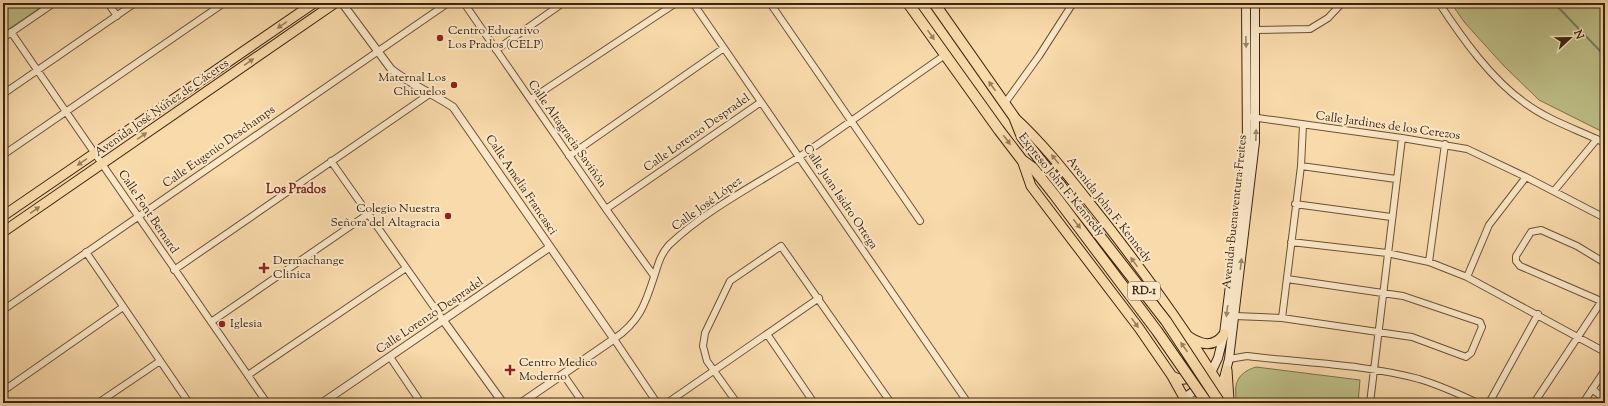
<svg xmlns="http://www.w3.org/2000/svg" width="1608" height="406" viewBox="0 0 1608 406" font-family="'Sorts Mill Goudy',serif">
<rect width="100%" height="100%" fill="#f9daab"/>
<filter id="stains"><feTurbulence type="fractalNoise" baseFrequency=".005" numOctaves="4"/><feColorMatrix values="0 0 0 0 .2 0 0 0 0 .09 0 0 0 0 .02 0 0 0 .5 -.17"/></filter>
<radialGradient id="worn" r=".72"><stop offset=".6" stop-color="#630" stop-opacity="0"/><stop offset="1" stop-color="#630" stop-opacity=".3"/></radialGradient>
<path fill="#bebf88" stroke="#7c724c" d="M3 3H47L3 33Z
M1451 3H1605V133L1539 100 1504 66 1465 23Z
M1256 367 1360 380 1358 403H1237C1233 384 1237 373 1256 367Z"/>
<g fill="none" stroke-linecap="round" stroke-linejoin="round">
<path stroke="#777f68" stroke-width="2" d="M1554 3 1605 56"/>
<g stroke="#6a5236" stroke-width="8">
<path id="minor" d="M108 3 117 16
M464 3 606 209 654 276
M693 3 968 403
M770 3 920 221
M1439 3C1462 38 1491 79 1525 103 1549 121 1579 130 1605 143
M1255 30 1310 29 1328 18 1342 3
M11 32 267 403
M3 38 54 3
M496 50 563 3
M3 94 135 3
M531 99 676 3
M1005 103 1039 56 1073 3
M1251 117 1402 138 1467 149 1526 177 1605 218
M3 155 224 3
M569 156 724 48
M331 161 443 320
M1301 166 1396 179
M1554 191 1597 139
M1295 204 1391 217
M606 209 761 102
M1291 242 1387 253 1429 262 1467 277 1605 352
M86 252 189 403
M1429 262 1445 144
M174 270 431 93
M1467 277 1489 225 1526 177
M1601 301 1520 266 1516 261V256L1531 232 1541 230 1577 246 1605 263
M3 310 448 3
M1235 316 1282 318 1412 337 1466 357 1471 353 1482 327 1480 322 1403 296 1287 279
M1282 318 1301 166 1303 125
M211 322 368 214
M767 334 814 403
M390 357 421 403
M1229 359 1247 356C1303 363 1363 364 1419 379 1439 385 1459 394 1478 403
M563 374 583 403
M248 375 406 268
M1592 389 1605 399
M3 391 123 307
M98 403 160 361
M657 403 614 339C639 322 645 305 654 277 658 265 660 255 669 245 707 209 755 185 799 157 848 124 896 89 945 55
M667 403 819 298
M737 403 707 361 703 346 705 333 730 281 781 246 891 403
M1370 403 1402 138
M1489 403 1538 314
M1534 403 1605 296
M1583 403 1605 370"/>
</g>
<g stroke="#6a5236" stroke-width="9">
<path id="tertiary" d="M342 3 391 69C410 84 433 94 453 107L614 339 521 403
M443 320 503 403
M322 403 550 247"/>
</g>
<g stroke="#3a240f" stroke-width="10">
<path id="secondary" d="M1216 389 1224 378 1229 359 1255 142V3
M1184 398 1206 383 1218 358 1224 334 1247 147 1246 3
M1189 403 1207 396"/>
</g>
<g stroke="#3a240f" stroke-width="11">
<path id="primary" d="M1014 117C1048 148 1075 185 1104 221 1149 279 1193 339 1230 403
M1022 160 1031 186 1139 328 1172 376 1187 403
M3 216 314 3
M3 232 335 3
M1188 336C1201 345 1214 348 1224 334
M1227 370 1229 400
M1172 376C1185 383 1196 378 1199 364"/>
</g>
<g stroke="#3a240f" stroke-width="12">
<path id="trunk" d="M908 3 999 130 1022 160 1033 168 1053 193
M934 3 1014 117 1022 137 1060 185"/>
</g>
<use href="#minor" stroke="#fbe7c8" stroke-width="6"/>
<use href="#tertiary" stroke="#fbe7c8" stroke-width="7"/>
<use href="#secondary" stroke="#fbe7c8" stroke-width="8"/>
<use href="#primary" stroke="#f9daab" stroke-width="9"/>
<use href="#trunk" stroke="#f9daab" stroke-width="10"/>
<g stroke="#3a240f" stroke-width="12" stroke-linecap="butt">
<path id="trunk-bridge" d="M1060 185 1166 321 1220 403
M1053 193 1157 331 1207 403"/>
</g>
<use href="#trunk-bridge" stroke="#f9daab" stroke-width="10"/>
</g>
<defs><path id="oneway-solid" d="M-6-.8H1V-3.2L6.5 0L1 3.2V.8H-6Z"/></defs>
<g fill="#9a7f5d">
<use href="#oneway-solid" transform="translate(282 25) rotate(146)"/>
<use href="#oneway-solid" transform="translate(931 35) rotate(55)"/>
<use href="#oneway-solid" transform="translate(249 62) rotate(-35)"/>
<use href="#oneway-solid" transform="translate(992 86) rotate(-126)"/>
<use href="#oneway-solid" transform="translate(142 136) rotate(-35)"/>
<use href="#oneway-solid" transform="translate(1007 140) rotate(53)"/>
<use href="#oneway-solid" transform="translate(1055 159) rotate(-129)"/>
<use href="#oneway-solid" transform="translate(82 162) rotate(146)"/>
<use href="#oneway-solid" transform="translate(35 210) rotate(-35)"/>
<use href="#oneway-solid" transform="translate(1077 224) rotate(52)"/>
<use href="#oneway-solid" transform="translate(1134 262) rotate(-126)"/>
<use href="#oneway-solid" transform="translate(1135 323) rotate(54)"/>
<use href="#oneway-solid" transform="translate(1184 347) rotate(-125)"/>
</g>
<g fill="#9a866c">
<use href="#oneway-solid" transform="translate(1246 42) rotate(89)"/>
<use href="#oneway-solid" transform="translate(1256 135) rotate(-88)"/>
<use href="#oneway-solid" transform="translate(1241 264) rotate(-83)"/>
<use href="#oneway-solid" transform="translate(1227 311) rotate(97)"/>
</g>
<g fill="#8f2418" stroke="#fbe7c8" stroke-width="1.5">
<circle cx="440" cy="38" r="4"/>
<circle cx="454" cy="85" r="4"/>
<circle cx="448" cy="216" r="4"/>
<path d="M262 262h4v4h4v4h-4v4h-4v-4h-4v-4h4z"/>
<circle cx="222" cy="324" r="4"/>
<path d="M508 364h4v4h4v4h-4v4h-4v-4h-4v-4h4z"/>
</g>
<g text-anchor="middle" dominant-baseline="central" stroke-width="4" stroke-linejoin="round" paint-order="stroke">
<rect fill="#fbe7c8" stroke="#745e46" stroke-width="1" x="1128" y="282" width="32" height="18" rx="3"/>
<g font-size="11" font-weight="bold" fill="#3a240f">
<text x="1144" y="291">RD-1</text>
</g>
<g font-size="12" fill="#3a240f" stroke="#fbe7c8" text-anchor="start">
<text x="448" y="31">Centro Educativo<tspan x="448" dy="14">Los Prados (CELP)</tspan></text>
<text x="446" y="78" text-anchor="end">Maternal Los<tspan x="446" dy="14">Chicuelos</tspan></text>
<text x="440" y="209" text-anchor="end">Colegio Nuestra<tspan x="440" dy="14">Señora del Altagracia</tspan></text>
<text x="273" y="261">Dermachange<tspan x="273" dy="14">Clinica</tspan></text>
<text x="230" y="324">Iglesia</text>
<text x="519" y="363">Centro Medico<tspan x="519" dy="14">Moderno</tspan></text>
</g>
<g font-size="12" fill="#3a240f" stroke="#fbe7c8">
<text transform="translate(162 108) rotate(-35)">Avenida José Núñez de Cáceres</text>
<text transform="translate(1388 126) rotate(8)">Calle Jardines de los Cerezos</text>
<text transform="translate(697 133) rotate(-35)">Calle Lorenzo Despradel</text>
<text transform="translate(567 134) rotate(55)">Calle Altagracia Saviñón</text>
<text transform="translate(219 147) rotate(-35)">Calle Eugenio Deschamps</text>
<text transform="translate(521 185) rotate(56)">Calle Amelia Francasci</text>
<text transform="translate(1061 185) rotate(51)">Expreso John F. Kennedy</text>
<text transform="translate(840 197) rotate(56)">Calle Juan Isidro Ortega</text>
<text transform="translate(707 204) rotate(-36)">Calle José López</text>
<text transform="translate(1109 210) rotate(52)">Avenida John F. Kennedy</text>
<text transform="translate(148 212) rotate(56)">Calle Font Bernard</text>
<text transform="translate(1235 212) rotate(-84)">Avenida Buenaventura Freites</text>
<text transform="translate(430 316) rotate(-34)">Calle Lorenzo Despradel</text>
</g>
<g font-size="13" font-weight="bold" fill="#7a1f14" stroke="#fbe7c8">
<text x="296" y="190">Los Prados</text>
</g>
</g>
<rect width="1608" height="406" fill="none" stroke="#f9daab" stroke-width="16"/>
<rect x="4" y="4" width="1600" height="398" fill="none" stroke="#3a240f" stroke-width="2"/>
<rect x="8" y="8" width="1592" height="390" fill="none" stroke="#3a240f"/>
<g transform="translate(1570 38) rotate(68)" stroke="#fbe7c8" stroke-width="3" paint-order="stroke">
<path d="M0-3L7 15L0 10L-7 15Z" fill="#3a240f"/>
<text y="-6" font-size="11" font-weight="bold" text-anchor="middle" fill="#3a240f">N</text>
</g>
<rect width="100%" height="100%" filter="url(#stains)"/>
<rect width="100%" height="100%" fill="url(#worn)"/>
</svg>
